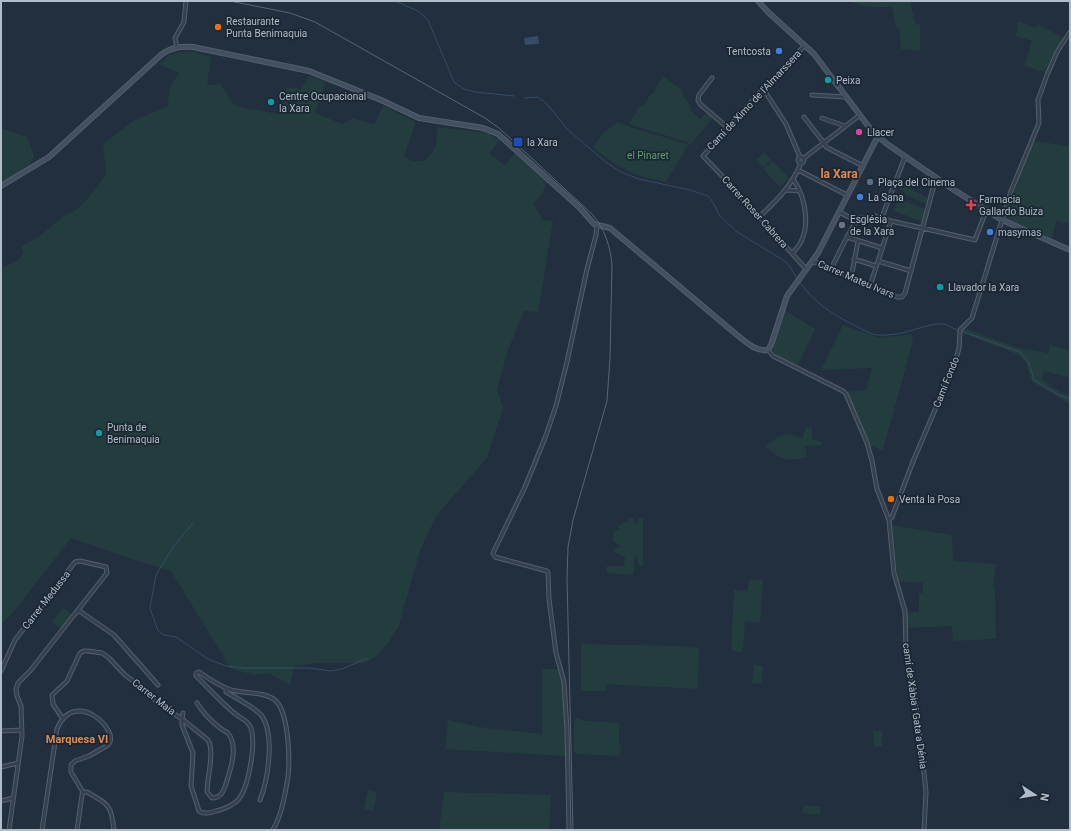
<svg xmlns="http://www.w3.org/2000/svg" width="1071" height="831" viewBox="0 0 1071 831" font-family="Roboto,sans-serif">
<rect width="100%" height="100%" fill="#212f3e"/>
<path fill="#233d3f" d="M849 1H911V6L916 25 920 24V51L901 49 899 29 896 28 892 7C878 7 862 8 849 1Z
M1018 21 1036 27 1038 24 1064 38 1054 52 1045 72 1024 66 1032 41 1016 36Z
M179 52H194L211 57 207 85 220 84 235 106 278 114 287 87 301 89 309 76 326 82 315 113 342 124 354 118 371 124 375 123 383 106 416 122 404 156 412 161H425L436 147 437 127 488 133 499 140 489 154 505 165 515 153 547 182 541 196 533 203 544 221 553 220 538 312 524 311 507 353 497 390 503 408 487 458 437 515 421 548 412 578 399 626 388 643 378 655 365 663H318L294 666 290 685 269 673 255 675 231 669 171 571 132 559 71 538 16 609 1 624V268L19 260 23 252 21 246 36 239 65 215C68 213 71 213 74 211 82 208 100 182 106 174L103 144 133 121 168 106 169 89 179 73 159 64 168 56Z
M663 76 682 90 684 97 690 105V109L700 119 705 114 708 113 712 119 690 145 687 142 629 124 639 107 646 104 649 96 654 93 656 87Z
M618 122 635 129 664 137 688 145 666 182C632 175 619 169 593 147L603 133Z
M1 128 27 137 34 156 30 164 1 184Z
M1034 141 1070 146V224L1056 221 1052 238 1006 219C1014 192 1022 166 1034 141Z
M764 152 771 160 763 168 756 160Z
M773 161 789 178 780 187 763 169Z
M904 181 907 182 905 186 928 198 926 204 904 194V191L899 189 900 186 903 187 904 186 903 185Z
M896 197 925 209 921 221 894 211 897 202 894 201Z
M784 310 815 329 798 365C790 362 777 359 773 350Z
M843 325 879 338 912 334 913 341 883 450 870 446 846 392 866 390 872 368 821 370Z
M964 328 1018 348 1048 353 1050 345 1070 351V378L1044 371 1042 380 1060 392 1070 395V404L1032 382 1025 362 1019 355 962 333Z
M812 427V439L822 442 821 445 805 446 807 457C786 463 780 459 765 446 780 436 785 429 802 439L806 428Z
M633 517 635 523 637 524 639 518H643V567L638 565 637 555 635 556 633 575 606 573 607 566H624L625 557 615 553 614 548 620 547 617 543 613 542 614 531 619 529 618 526Z
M892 525 952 535 953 561 996 564 993 588H995L996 639 953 641 952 626 907 628 906 613 919 612V593H923V583L898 582Z
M749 580H763L760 623 745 621 743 652 733 651 731 649 734 590 747 591Z
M63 607 72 614 61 628 52 622Z
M581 644 679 646 699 648 698 689 606 684V691H581Z
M754 665 763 666 761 684 752 683Z
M542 669H558C567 687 564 734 565 756L445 749 448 720 479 727 542 734Z
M574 719H579L584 721 619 723V743L622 746 619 756 579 754 574 752Z
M873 731H882V746L874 747Z
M368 790 377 792 373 811 364 809Z
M444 792 551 795 549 830H439Z
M804 805 821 807 820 815 802 813Z"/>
<path fill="#344c67" d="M538 36 539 44 525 45 524 38Z"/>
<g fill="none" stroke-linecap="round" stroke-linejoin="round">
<path stroke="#344c67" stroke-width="1" d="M395 1 418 11 428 20 454 82 464 89 475 92 514 96
M524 98 538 97 547 104 568 130 607 163 621 172 639 179 690 190 708 196 712 201 720 216 737 232 783 260 788 264 797 278
M799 281C813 302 833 315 856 326 861 329 867 332 872 334 880 336 889 335 897 334 911 332 932 322 944 324 949 325 953 329 958 330
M961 331 1020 352 1029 363 1034 380 1059 395 1070 399
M193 523 173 547 156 575 150 608 158 631 164 635 176 637 208 659 226 666 244 668H309L331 671 342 669 368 658"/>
<g stroke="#545f6c" stroke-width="5">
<path id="minor" d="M805 45 764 90 760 92 703 156 728 182 806 269
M177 47 175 38 184 22 186 1
M712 78 699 95 698 100 700 104 728 128
M764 90 786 124 800 157
M812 95 846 97
M804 117 824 143 826 147 863 166
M822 118 845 126
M798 160a3 3 0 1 1 6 0a3 3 0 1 1-6 0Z
M804 158 860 115
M798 170 847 195
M786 190 799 191
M839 212 853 219 876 216 891 221 975 240 986 211
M759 217C776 201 792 186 801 163
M882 217 905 157
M847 237 882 248
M792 253C813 235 807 199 793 179
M854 259 876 266
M878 261 911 271
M811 263 816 262 897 297H902L905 293 934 185 937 178
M831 269 847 237 858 218
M851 278 858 241
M870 286 891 221
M768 350 773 356 843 391 846 394 867 443 872 461 877 489 889 520 894 573 905 611 906 650 917 715 922 753 926 792 924 830
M889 520 892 517 914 459 955 363 959 348 960 330 972 318 1011 191 1039 123 1038 100 1047 75 1057 52 1070 32
M78 610 114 635 158 685
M1 671 15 640 75 562 80 561 106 567 107 573 30 671 18 683 16 689 17 696 21 706 22 736 9 830
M226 688V692C235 697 257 709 262 716 275 735 268 780 260 800
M183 713 182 719 208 740C215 751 207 778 207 792L212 798C221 798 223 792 226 784 230 770 239 747 228 733 225 731 222 730 220 728 211 721 203 713 197 703
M63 719 53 704 52 695 67 681 80 653 84 651H88L102 653 108 657 125 675 136 683 158 703 182 719V725L193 753 191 786 199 811C204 815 211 813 216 811 224 809 233 805 238 800 249 787 256 744 251 728 249 722 243 719 238 716 222 704 210 689 196 676V673L199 672C209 679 219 686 231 690 245 694 263 691 275 700 289 712 290 760 288 777 285 795 282 814 273 830
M1 731 22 730
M1 767 18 763
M83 792H87C109 805 111 804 114 830
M1 801 13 798
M42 830 57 729C75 686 122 732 108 745L89 756 75 761 71 765V772L83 792
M77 830 82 795 83 792
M569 830 567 730 564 682 556 653 549 599 548 573 547 571 495 557 493 553 525 487 545 438 556 406 567 362 587 269 596 235 597 225"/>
</g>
<g stroke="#545f6c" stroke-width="6">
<path id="secondary" d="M758 1 768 12 814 54 872 131 887 144 951 188 1002 220 1070 250
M1 186 49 157 162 54C173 47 181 46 193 47L309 71 381 100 419 118 483 128 498 134 580 208 594 224 610 228 737 335C746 342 756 352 768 350L771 345 787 296 818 253 876 140 878 137"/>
</g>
<use href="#minor" stroke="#35414e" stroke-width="3"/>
<use href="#secondary" stroke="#435061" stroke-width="4"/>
<path stroke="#576575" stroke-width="1" d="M230 1 290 13 315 22 485 118 499 128 592 214C605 229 610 246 612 264L610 358 607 401 573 520 568 547 567 579 573 830"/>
</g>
<g fill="#e8710a" stroke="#1b2633" stroke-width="1.5">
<circle cx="218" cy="27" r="4"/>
<circle cx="891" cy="499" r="4"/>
</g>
<g fill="#3f7fe0" stroke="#1b2633" stroke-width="1.5">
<circle cx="779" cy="51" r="4"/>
<circle cx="860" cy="197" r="4"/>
<circle cx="990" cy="232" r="4"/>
</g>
<g fill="#0f9aa8" stroke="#1b2633" stroke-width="1.5">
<circle cx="828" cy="80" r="4"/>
<circle cx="271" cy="102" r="4"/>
<circle cx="940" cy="287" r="4"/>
<circle cx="99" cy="433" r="4"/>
</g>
<circle fill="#d1479c" stroke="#1b2633" stroke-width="1.5" cx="859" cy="132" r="4"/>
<rect fill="#1a4fb4" stroke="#1b2633" stroke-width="1.5" x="513" y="137" width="10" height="10" rx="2"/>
<circle fill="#5c6f8a" stroke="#1b2633" stroke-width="1.5" cx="870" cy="182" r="4"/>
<path fill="#e0444e" stroke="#1b2633" stroke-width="1.5" d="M969 199h4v4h4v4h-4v4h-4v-4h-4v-4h4z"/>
<circle fill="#6b7280" stroke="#1b2633" stroke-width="1.5" cx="842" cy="225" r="4"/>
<g text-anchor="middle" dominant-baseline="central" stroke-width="3.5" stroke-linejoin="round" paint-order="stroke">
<g font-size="10" fill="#b1bcc9" stroke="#1b2633" text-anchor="start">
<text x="226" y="21">Restaurante<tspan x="226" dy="12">Punta Benimaquia</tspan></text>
<text x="771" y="51" text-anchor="end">Tentcosta</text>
<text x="836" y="80">Peixa</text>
<text x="279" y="96">Centre Ocupacional<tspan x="279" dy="12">la Xara</tspan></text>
<text x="867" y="132">Llacer</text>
<text x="527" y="142">la Xara</text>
<text x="878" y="182">Plaça del Cinema</text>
<text x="868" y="197">La Sana</text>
<text x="979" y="199">Farmacia<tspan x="979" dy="12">Gallardo Buiza</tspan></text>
<text x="850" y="219">Església<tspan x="850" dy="12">de la Xara</tspan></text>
<text x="998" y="232">masymas</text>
<text x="948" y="287">Llavador la Xara</text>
<text x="107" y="427">Punta de<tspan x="107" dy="12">Benimaquia</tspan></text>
<text x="899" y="499">Venta la Posa</text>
</g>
<g font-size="10" fill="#b1bcc9" stroke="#1b2633">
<text transform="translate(754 100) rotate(-47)">Camí de Ximo de l'Almarssera</text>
<text transform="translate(755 212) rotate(48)">Carrer Roser Cabrera</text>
<text transform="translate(856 279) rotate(23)">Carrer Mateu Ivars</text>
<text transform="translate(946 382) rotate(-68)">Camí Fondo</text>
<text transform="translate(46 600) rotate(-52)">Carrer Medussa</text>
<text transform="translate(154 697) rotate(38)">Carrer Maia</text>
<text transform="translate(915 706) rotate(82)">camí de Xàbia i Gata a Dénia</text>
</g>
<g font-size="10" fill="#669c70" stroke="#1b2633">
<text x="648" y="155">el Pinaret</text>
</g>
<g font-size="11" font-weight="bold" fill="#dd8b59" stroke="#1b2633">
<text x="77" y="739">Marquesa VI</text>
</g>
<g font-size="12" font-weight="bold" fill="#dd8b59" stroke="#1b2633">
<text x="839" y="174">la Xara</text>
</g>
</g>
<rect width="1071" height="831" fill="none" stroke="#b1bcc9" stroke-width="4"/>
<g transform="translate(1035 795) rotate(102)" stroke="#1b2633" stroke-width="3" paint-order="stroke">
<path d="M0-3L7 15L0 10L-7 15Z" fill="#b1bcc9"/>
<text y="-6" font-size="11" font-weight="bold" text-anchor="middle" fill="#b1bcc9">N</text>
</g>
</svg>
